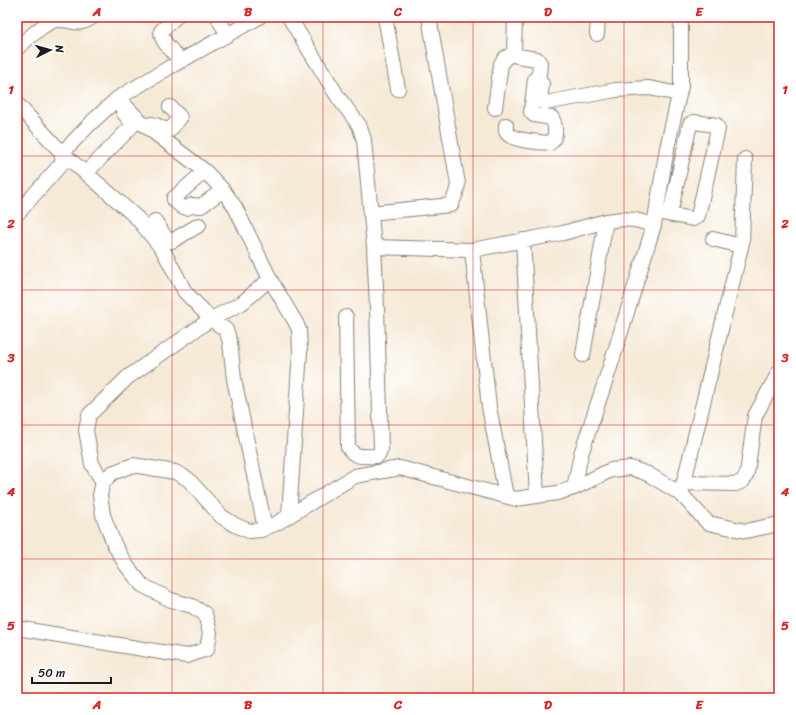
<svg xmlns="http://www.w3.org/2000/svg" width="796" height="715" viewBox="0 0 796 715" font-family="Sriracha,sans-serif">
<rect width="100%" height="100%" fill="#fff"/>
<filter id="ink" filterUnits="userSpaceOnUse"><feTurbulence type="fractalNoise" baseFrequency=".025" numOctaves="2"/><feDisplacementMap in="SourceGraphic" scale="8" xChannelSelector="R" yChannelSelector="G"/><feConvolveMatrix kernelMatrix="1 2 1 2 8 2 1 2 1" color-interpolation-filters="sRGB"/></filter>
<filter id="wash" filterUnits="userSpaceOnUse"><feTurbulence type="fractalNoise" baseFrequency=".012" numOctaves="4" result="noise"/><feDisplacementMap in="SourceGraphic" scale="16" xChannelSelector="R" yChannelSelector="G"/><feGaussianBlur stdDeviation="0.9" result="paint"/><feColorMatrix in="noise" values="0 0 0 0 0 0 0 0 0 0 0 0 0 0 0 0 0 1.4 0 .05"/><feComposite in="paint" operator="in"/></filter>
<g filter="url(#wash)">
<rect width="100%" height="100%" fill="#f6e9d6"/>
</g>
<g filter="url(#ink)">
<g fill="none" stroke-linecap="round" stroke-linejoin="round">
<g stroke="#898279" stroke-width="16">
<path id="minor" d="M176 17 161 31C161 43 174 52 181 61
M289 17 338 97 359 125 364 140 374 247 377 307 381 449 379 454 377 456C364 456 355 459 348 447L346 317
M385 17 398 89
M219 20 228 35
M597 34 598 17
M17 48C26 41 46 20 58 20 73 19 77 28 93 17
M542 84 540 100 545 103 616 90 649 88 679 94
M118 98 143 124 205 171 223 190 235 207 270 279 296 323 299 330 300 351 289 516
M17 104 62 153 101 186 137 218 163 250 185 292 211 319 242 303 270 279
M495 108 501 64 505 58 514 53
M151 124C158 124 162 130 170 130L180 118 179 116 170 107
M506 125C506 128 505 132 508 134 515 141 539 142 550 143 557 138 556 126 552 118L534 115 531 112 535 79 539 75 540 63 537 59 517 56 514 53 515 17
M205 171 174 198V200L182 207 187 208 192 205 201 206 223 190
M86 173 132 126V123L123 112
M657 212 693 219 698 216 718 129 716 125 694 122 690 124 670 214
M370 213 451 205 456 193 458 184 429 17
M17 214 62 163V153L92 122 118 98 170 67 259 17
M155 221 168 241H172L199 225
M713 239 741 246
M523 240 537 496
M374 247 472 250 563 233 606 221 622 219 635 220 654 225
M472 250 489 407 506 496
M583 355 606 221
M103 482 92 464 86 430 89 415 128 377 211 319 226 330 230 342 234 379 265 528
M683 483 736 484 743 481 747 473 755 416 779 372
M574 488 581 454 611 364 654 225 667 148 681 86V17
M681 494 742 243 745 159
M17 628 167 653 187 656 207 649 210 633 205 614 192 606 171 600 142 585 126 565 114 544 103 515 100 495 103 482 112 473 133 465 175 472 188 479 221 516 235 525 249 531 261 530 277 523 355 476 400 468 516 499 557 493 574 488 611 470 631 468 648 474 681 494 708 523 746 531 779 524"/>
</g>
<use href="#minor" stroke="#fff" stroke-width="14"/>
</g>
</g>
<path fill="none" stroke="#d62828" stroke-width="1" stroke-opacity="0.55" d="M172 17V698M323 17V698M473 17V698M624 17V698M17 156H779M17 290H779M17 425H779M17 559H779"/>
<rect width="796" height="715" fill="none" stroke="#fff" stroke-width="44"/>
<g transform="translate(50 50) rotate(84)" stroke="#ffffff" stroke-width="3" paint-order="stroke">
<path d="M0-3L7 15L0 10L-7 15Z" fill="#1c1c1c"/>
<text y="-6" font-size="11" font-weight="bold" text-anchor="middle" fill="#1c1c1c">N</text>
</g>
<path d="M32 677v6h79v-6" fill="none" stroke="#1c1c1c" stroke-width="2"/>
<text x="38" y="677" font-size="12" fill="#1c1c1c" stroke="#ffffff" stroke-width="3" paint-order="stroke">50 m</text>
<rect x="22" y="22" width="752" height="671" fill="none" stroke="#d62828" stroke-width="1.5"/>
<g font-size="13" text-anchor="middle" font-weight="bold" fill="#d62828">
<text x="97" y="16">A</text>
<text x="248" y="16">B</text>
<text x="398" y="16">C</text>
<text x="548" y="16">D</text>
<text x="699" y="16">E</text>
<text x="11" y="94">1</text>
<text x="785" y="94">1</text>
<text x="11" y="228">2</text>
<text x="785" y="228">2</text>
<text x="11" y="362">3</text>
<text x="785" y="362">3</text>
<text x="11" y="496">4</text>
<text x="785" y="496">4</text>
<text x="11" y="630">5</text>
<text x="785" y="630">5</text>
<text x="97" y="709">A</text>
<text x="248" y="709">B</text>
<text x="398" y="709">C</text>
<text x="548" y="709">D</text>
<text x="699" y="709">E</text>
</g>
</svg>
